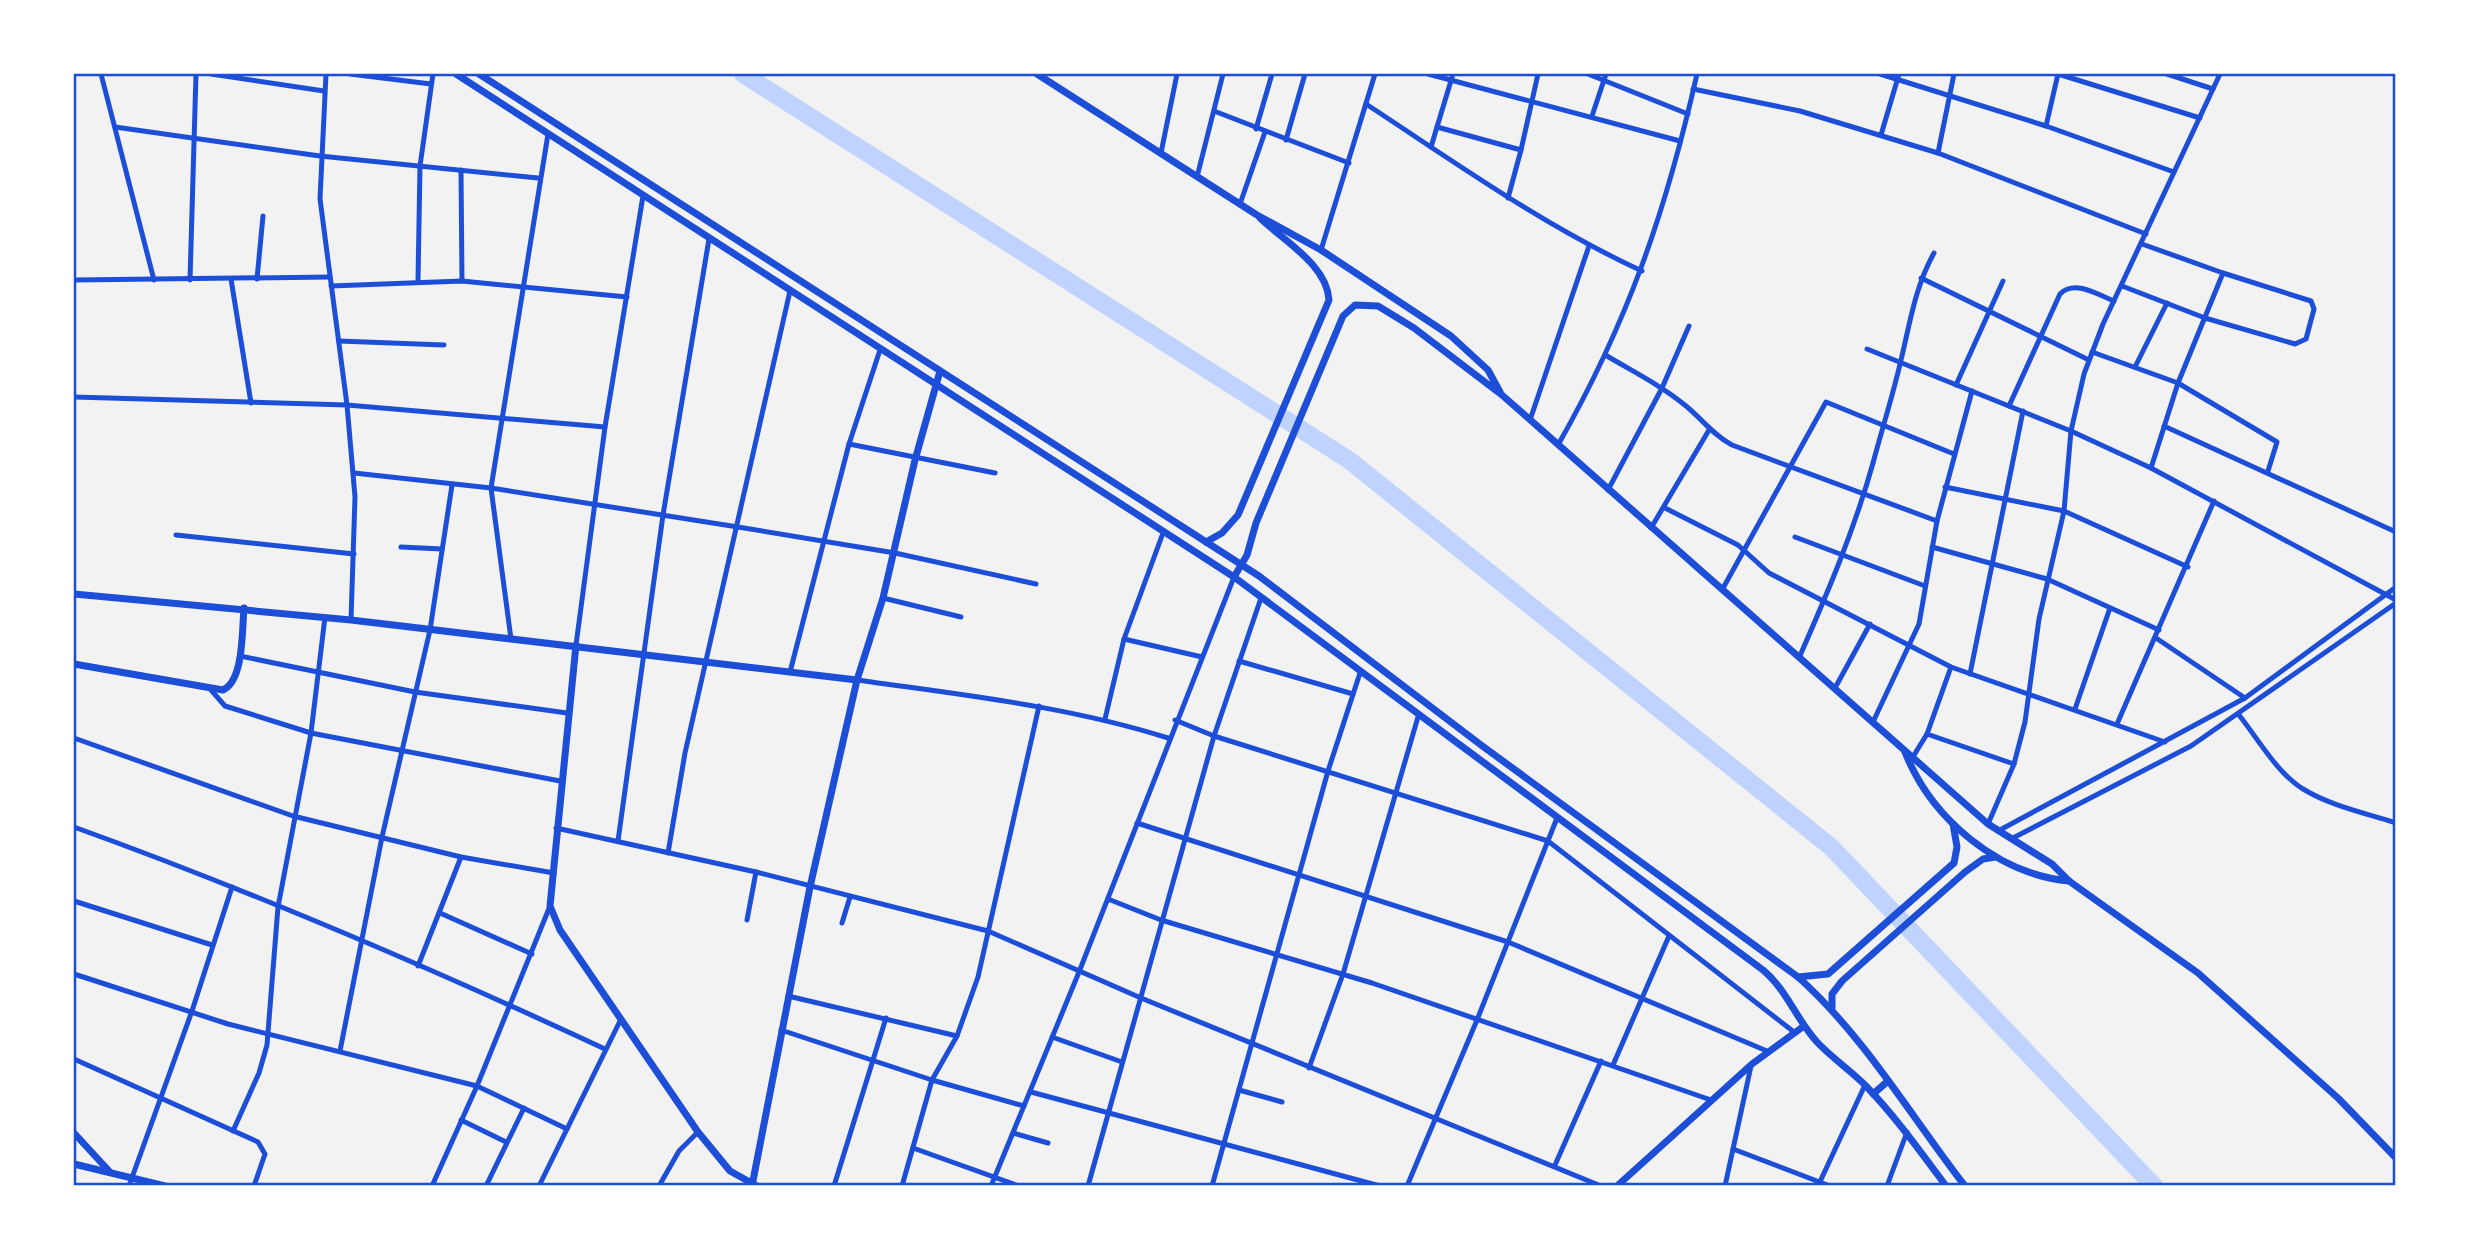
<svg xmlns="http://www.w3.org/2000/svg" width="2469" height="1259" font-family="Helvetica,sans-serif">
	<rect width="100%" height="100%" fill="#f2f2f2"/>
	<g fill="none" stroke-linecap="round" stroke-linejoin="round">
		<polyline stroke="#bfd3fe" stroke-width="18" points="743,74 1349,460 1831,847 2154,1186"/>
		<g stroke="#1d4ed8" stroke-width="5">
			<polyline points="101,74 154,280"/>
			<polyline points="211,74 324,91"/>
			<polyline points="326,74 320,199 347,405 605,427"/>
			<polyline points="350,74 431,84"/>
			<polyline points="1428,74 1680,141"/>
			<polyline points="1453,74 1437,127 1521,150 1538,74"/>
			<polyline points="1588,74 1688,114"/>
			<polyline points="1880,74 2046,126 2174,172"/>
			<polyline points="2058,74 2200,118"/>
			<polyline points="2167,74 2213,89"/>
			<polyline points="1693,89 1800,111 1938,153 2146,234"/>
			<path d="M1366,104C1456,163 1544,226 1642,271"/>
			<polyline points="1214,111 1349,163"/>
			<polyline points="1592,116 1606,74"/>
			<polyline points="2046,126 2058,74"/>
			<polyline points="115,127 320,156 538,178"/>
			<polyline points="1256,129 1272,74"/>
			<polyline points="1881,135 1899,74"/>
			<polyline points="1286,140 1305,74"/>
			<polyline points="1431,147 1437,127"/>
			<polyline points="1161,153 1177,74"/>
			<polyline points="1938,153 1954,74"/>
			<polyline points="461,170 462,281"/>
			<polyline points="1197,177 1223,74"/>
			<polyline points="1508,198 1521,150"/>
			<polyline points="1240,204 1265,132"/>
			<polyline points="2142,244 2223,273 2178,383 2151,468"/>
			<polyline points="1321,250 1375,74"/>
			<polyline points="1921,278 2089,360"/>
			<polyline points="231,279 251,403"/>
			<polyline points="257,279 263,216"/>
			<polyline points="74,280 330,277"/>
			<polyline points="190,280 196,74"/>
			<polyline points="418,281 420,166 433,74"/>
			<polyline points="331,286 462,281 627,297"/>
			<polyline points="2122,286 2205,318 2295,344 2306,339 2314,309 2311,301 2223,273"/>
			<polyline points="339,341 444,345"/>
			<polyline points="1867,349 2071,431 2151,468 2396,600"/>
			<polyline points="2092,352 2178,383 2277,442 2268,471"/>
			<path d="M1607,356C1634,372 1662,386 1686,406C1703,420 1713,435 1732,445L1937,521"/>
			<polyline points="2135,367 2167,303"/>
			<polyline points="1956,385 2003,281"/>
			<polyline points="74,397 347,405 355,497 351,620"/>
			<path d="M2009,406L2060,294C2075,279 2098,295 2114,301"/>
			<polyline points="1530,420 1589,246"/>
			<polyline points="2164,426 2396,532"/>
			<polyline points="849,444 995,473"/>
			<path d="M1558,445C1628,322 1666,211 1697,74"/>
			<polyline points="354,473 491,488 738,527 895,553 1036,584"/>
			<polyline points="1945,487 2064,511 2188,567"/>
			<polyline points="1608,490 1662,388 1689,326"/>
			<polyline points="1665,508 1738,545 1769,573 1951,667 2165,742"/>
			<polyline points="1651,528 1709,430"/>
			<polyline points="176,535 354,554"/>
			<polyline points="1795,537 1925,586"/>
			<polyline points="401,547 442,549"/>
			<polyline points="1932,547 2047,579 2159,630"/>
			<polyline points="1722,590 1826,402 1954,454"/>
			<polyline points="883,598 961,617"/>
			<polyline points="2156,638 2245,698"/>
			<polyline points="511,639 491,488 548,134"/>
			<polyline points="1124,639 1202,657"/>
			<polyline points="576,645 605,427 643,196"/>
			<polyline points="240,656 415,692 567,713"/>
			<path d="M1799,658C1827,594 1854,531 1873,463C1882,429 1893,395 1901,360C1910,323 1915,287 1934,253"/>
			<polyline points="1239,661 1353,694"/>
			<polyline points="790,672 849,444 880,350"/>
			<polyline points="1970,674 2023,411"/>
			<path d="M857,680C962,695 1067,706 1168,738"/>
			<polyline points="1835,688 1870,624"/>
			<polyline points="211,690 225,706 311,733 560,781"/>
			<polyline points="2075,709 2110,608"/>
			<path d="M2239,715C2258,739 2278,774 2303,789C2331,806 2365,813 2396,823"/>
			<polyline points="1105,719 1124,639 1163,533"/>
			<polyline points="1175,720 1214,736 1548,841 1794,1032"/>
			<polyline points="1873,722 1919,624 1937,521 1972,391"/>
			<polyline points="2117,724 2214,501"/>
			<polyline points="1927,734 2014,764"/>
			<polyline points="74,738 293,816 461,857 554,873"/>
			<polyline points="1911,760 1927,734 1951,667"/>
			<polyline points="1137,823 1508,942 1767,1051"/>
			<polyline points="1988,824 2014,764 2025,722 2039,619 2064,511 2071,431 2084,374 2103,324 2220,74"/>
			<path d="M74,827C254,892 431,968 605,1049"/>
			<polyline points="556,828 756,872 988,931 1141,998 1601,1186"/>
			<polyline points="1998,831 2245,698 2396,587"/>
			<polyline points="2011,839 2191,746 2396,603"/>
			<polyline points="618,841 663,515 709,239"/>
			<polyline points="668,853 685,753 790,291"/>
			<polyline points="1108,899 1161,920 1372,983 1711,1100"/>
			<polyline points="74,901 212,945"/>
			<polyline points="440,913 532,954"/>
			<polyline points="747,920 756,872"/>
			<polyline points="842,923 850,897"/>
			<polyline points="418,966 461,857"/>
			<polyline points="74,974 228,1024 477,1086 567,1129"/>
			<polyline points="788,996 957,1036"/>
			<polyline points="781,1030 932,1080 1024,1106"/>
			<polyline points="1052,1037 1122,1062"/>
			<polyline points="340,1051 382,837 430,630 452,485"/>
			<polyline points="74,1059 258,1142 265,1154 254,1186"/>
			<polyline points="1613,1065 1669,936"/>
			<polyline points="1309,1068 1343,974 1418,717"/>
			<polyline points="1239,1090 1282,1102"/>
			<polyline points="1031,1092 1380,1186"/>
			<polyline points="461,1120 506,1142"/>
			<polyline points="233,1131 259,1073 267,1045 278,907 311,733 325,617"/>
			<polyline points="1013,1133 1048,1143"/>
			<polyline points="913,1148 1019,1186"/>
			<polyline points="1733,1149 1830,1186"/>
			<polyline points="1555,1165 1601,1061"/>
			<polyline points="129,1186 192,1011 232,887"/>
			<polyline points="432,1186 477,1086 550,906"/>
			<polyline points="486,1186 524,1108"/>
			<polyline points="539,1186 621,1019"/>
			<polyline points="659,1186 679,1151 698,1132"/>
			<polyline points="834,1186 886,1018"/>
			<polyline points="902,1186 932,1080 957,1036 978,977 1039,706"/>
			<polyline points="991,1186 1079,972 1234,577"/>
			<polyline points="1088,1186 1214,736 1261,598"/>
			<polyline points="1212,1186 1328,771 1360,673"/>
			<polyline points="1407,1186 1477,1020 1557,818"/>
			<polyline points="1725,1186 1751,1066"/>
			<polyline points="1818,1186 1865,1085"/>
			<polyline points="1887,1186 1907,1132"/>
		</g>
		<g stroke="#1d4ed8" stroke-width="7">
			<path d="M456,74L1234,577L1763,970C1787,990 1796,1019 1817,1042C1832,1058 1850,1070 1865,1085C1895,1116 1920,1151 1946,1186"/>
			<path d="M479,74L1259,576L1481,745L1798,977C1865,1037 1910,1115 1965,1186"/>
			<polyline points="1037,74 1257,215 1321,250 1451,336 1488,370 1500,392"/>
			<path d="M1206,542L1222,533L1238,515L1329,300C1327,265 1284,241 1260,218"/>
			<polyline points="1234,577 1247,555 1256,523 1343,316 1355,305 1378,306 1414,328 1502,395 1988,824 2052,864 2069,881 2198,973 2338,1098 2396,1158"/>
			<polyline points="74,594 351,620 857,680"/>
			<polyline points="576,645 550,906 560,930 698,1132 730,1171 757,1186"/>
			<path d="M74,664L223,690C244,681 242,629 244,608"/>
			<path d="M1905,752C1931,818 1997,874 2069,881"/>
			<polyline points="1798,977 1828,974 1954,863 1957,847 1953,824"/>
			<polyline points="1832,1008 1832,994 1842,981 1965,872 1983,859 1995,857"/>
			<polyline points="1873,1094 1888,1081"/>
			<polyline points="74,1133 109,1171"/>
			<polyline points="74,1164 165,1186"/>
			<polyline points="752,1186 810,887 857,680 883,598 915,460 940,371"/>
			<polyline points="1617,1186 1752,1064 1804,1026"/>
		</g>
	</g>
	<rect width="2469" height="1259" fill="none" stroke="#ffffff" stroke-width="150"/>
	<rect x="75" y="75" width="2319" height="1109" fill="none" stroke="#1d4ed8" stroke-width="2.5"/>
</svg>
